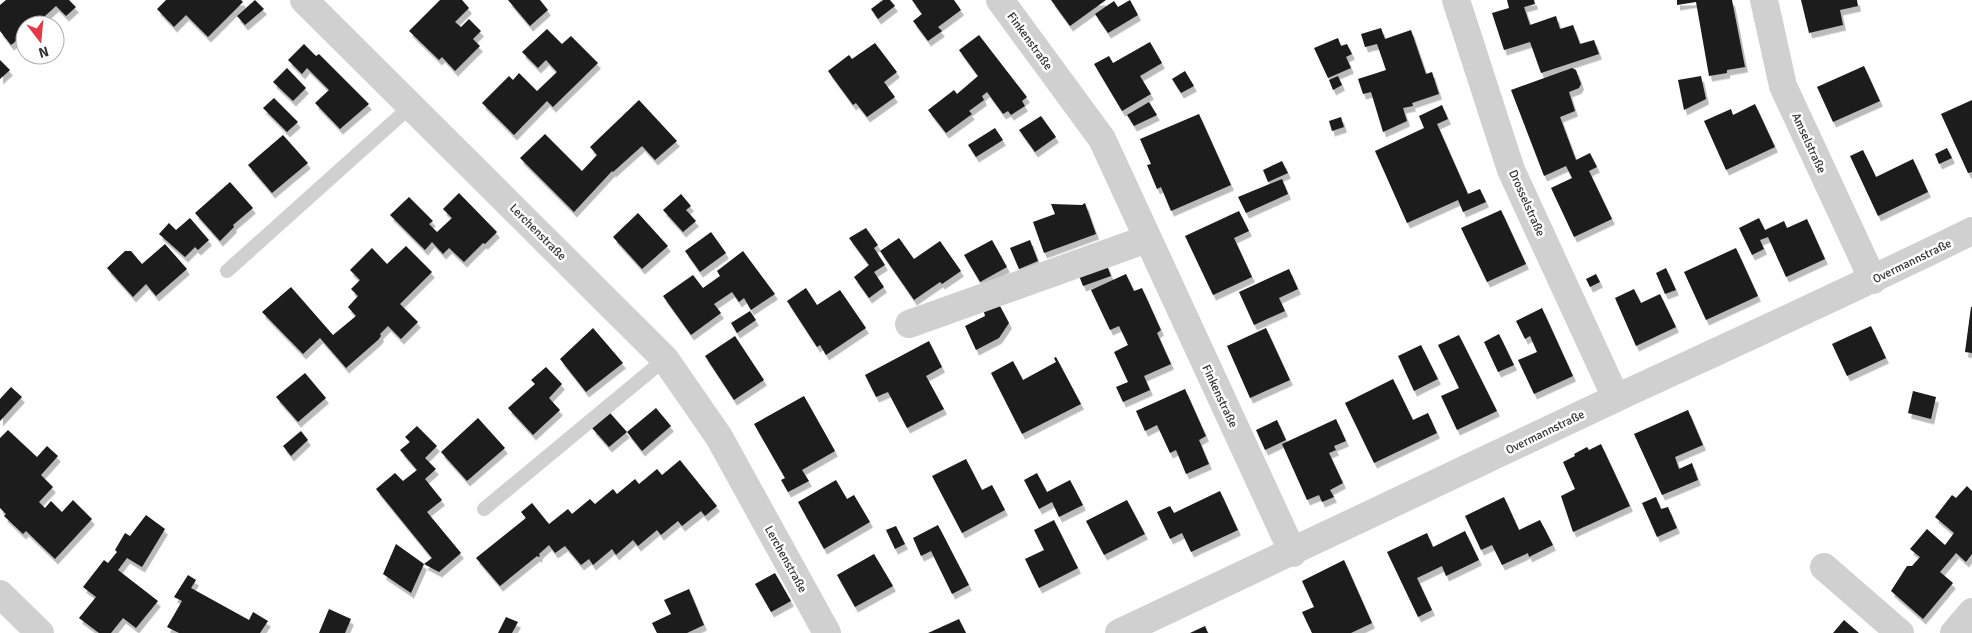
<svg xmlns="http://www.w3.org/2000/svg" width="1972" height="633" font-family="Signika,sans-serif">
	<defs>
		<filter id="shadow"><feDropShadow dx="3" dy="5.5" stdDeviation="0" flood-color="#0004"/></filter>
	</defs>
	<rect width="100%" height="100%" fill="#fff"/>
	<g fill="#1a1a1a" filter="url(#shadow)">
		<polygon points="6,0 69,0 76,7 66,16 56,6 35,25 25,25 25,41 21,37 11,45 0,31 0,5"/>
		<polygon points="166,0 241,0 243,2 208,37 186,15 174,27 157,9"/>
		<polygon points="255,0 264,9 245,25 237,16"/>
		<polygon points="440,0 462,0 469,8 455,22 461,27 469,19 481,31 473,39 480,46 455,71 442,57 439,60 409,31"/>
		<polygon points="508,0 540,0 548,10 530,26"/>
		<polygon points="883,0 890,0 895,6 878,19 871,9"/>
		<polygon points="912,0 954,0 961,10 938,27 942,31 928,41 913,21 922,14"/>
		<polygon points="1051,0 1106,0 1070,26"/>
		<polygon points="1130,0 1138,15 1108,33 1095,14 1114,1 1118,7"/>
		<polygon points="1507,0 1534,0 1535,4 1524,7 1530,25 1556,16 1560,29 1573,25 1580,44 1594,40 1599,54 1541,73 1530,42 1504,50 1492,13 1509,8"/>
		<polygon points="1677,0 1732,0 1745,67 1727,70 1727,73 1709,76 1696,2 1677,5"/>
		<polygon points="1801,0 1857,0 1858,6 1840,10 1843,25 1809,33"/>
		<polygon points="1381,28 1385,39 1411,30 1426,74 1432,72 1439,94 1412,103 1413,106 1403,108 1407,121 1383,132 1371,92 1363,94 1358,79 1386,70 1377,44 1365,47 1361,34"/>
		<polygon points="547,29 562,44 571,36 598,63 553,107 547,101 514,135 482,103 509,76 513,80 519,73 537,91 557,72 546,60 538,68 522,52"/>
		<polygon points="979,35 1027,97 1022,101 1025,106 1011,115 1008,111 1003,114 987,92 982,96 984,100 969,111 972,114 946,133 928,110 954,90 957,94 978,76 959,50"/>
		<polygon points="1338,38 1341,46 1347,44 1352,54 1346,57 1351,68 1328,78 1314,48"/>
		<polygon points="1150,42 1162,63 1140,76 1151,94 1122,111 1094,64 1109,56 1113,63"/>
		<polygon points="875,43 897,72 884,82 895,97 867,117 856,103 853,105 828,71 849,55 852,59"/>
		<polygon points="304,44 316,56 319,54 369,104 340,129 315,103 329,90 307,68 302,74 288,60"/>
		<polygon points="0,60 10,70 0,79"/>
		<polygon points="1864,66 1880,101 1833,122 1817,87"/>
		<polygon points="287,68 306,88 293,101 273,82"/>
		<polygon points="1572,68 1576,70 1581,84 1579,88 1569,92 1575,111 1560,117 1576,160 1590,153 1597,167 1589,171 1612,219 1574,237 1551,188 1572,178 1566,166 1544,176 1511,90"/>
		<polygon points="1185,71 1194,86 1181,93 1172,79"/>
		<polygon points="1338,76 1342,85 1333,90 1329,80"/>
		<polygon points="1701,76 1706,99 1684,110 1678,80"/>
		<polygon points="274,98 298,122 287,132 263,108"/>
		<polygon points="639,100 677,141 655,160 642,146 613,172 612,171 574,212 520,158 545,134 582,171 597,155 590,147"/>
		<polygon points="1972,100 1972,172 1968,173 1941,114"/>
		<polygon points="1149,102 1157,115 1134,126 1127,115"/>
		<polygon points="1755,104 1775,147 1726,170 1704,121 1731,109 1733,115"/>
		<polygon points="1442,105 1448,119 1437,124 1468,194 1480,189 1486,202 1463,212 1458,200 1407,223 1375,151 1424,128 1419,116"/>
		<polygon points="1199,114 1231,185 1171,211 1161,187 1157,189 1147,165 1151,164 1140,139"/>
		<polygon points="1041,116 1056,137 1035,152 1019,130"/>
		<polygon points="1341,117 1344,127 1332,131 1329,121"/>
		<polygon points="995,128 1003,140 976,157 968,145"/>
		<polygon points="283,135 308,163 272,193 248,165"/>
		<polygon points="1947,148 1952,158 1939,164 1935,154"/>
		<polygon points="1863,150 1876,177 1913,159 1928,192 1878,216 1850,156"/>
		<polygon points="1282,161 1288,173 1268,182 1263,170"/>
		<polygon points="1282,179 1288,194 1246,213 1238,197"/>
		<polygon points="230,182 253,208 233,225 234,227 220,241 195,213"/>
		<polygon points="459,193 497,232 485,244 483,243 464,262 449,248 443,254 432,242 425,250 390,215 409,197 433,221 429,224 437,232 452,218 443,209"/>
		<polygon points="681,194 691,206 686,210 696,221 683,232 663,210"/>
		<polygon points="1085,203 1096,234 1044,253 1033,222 1055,214 1051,204 1082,205"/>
		<polygon points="1501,210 1526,264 1487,282 1461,228"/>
		<polygon points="1239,211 1249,231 1234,238 1252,277 1213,295 1185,236"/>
		<polygon points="638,213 668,246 642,269 613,237"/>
		<polygon points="190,218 209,240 198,250 195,247 185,257 159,234 169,223 176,230"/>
		<polygon points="1759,218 1765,230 1784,221 1787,228 1807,219 1825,259 1786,277 1768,237 1760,240 1764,249 1752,255 1739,228"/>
		<polygon points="866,228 878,245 874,248 885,265 874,272 884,287 869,298 854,277 869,265 849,238"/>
		<polygon points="711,232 726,253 700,272 685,251"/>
		<polygon points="899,238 914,259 940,241 961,271 942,284 940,282 914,300 880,251"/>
		<polygon points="992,240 1007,267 980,282 964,255"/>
		<polygon points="1030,240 1038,261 1019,269 1010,248"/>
		<polygon points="165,244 187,269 156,296 146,284 133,297 107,268 125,251 131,251 142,264"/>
		<polygon points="406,246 432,272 400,304 418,322 401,339 388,326 380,334 381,336 378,340 346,368 320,338 303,354 262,312 291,287 333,335 356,316 348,307 358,296 351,289 360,280 350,270 372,248 387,264"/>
		<polygon points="1736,248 1758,296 1706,320 1684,272"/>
		<polygon points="743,251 775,294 751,310 744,298 739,302 732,292 714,304 721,313 691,335 663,296 693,275 703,288 720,276 717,271"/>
		<polygon points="1106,263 1111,276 1083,286 1078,273"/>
		<polygon points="1666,268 1676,290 1665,294 1656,273"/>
		<polygon points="1289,269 1298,289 1279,298 1285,311 1254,325 1239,292"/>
		<polygon points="1126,274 1134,291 1142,288 1161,330 1157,333 1171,364 1144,376 1150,390 1123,402 1116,387 1128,382 1114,352 1128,345 1119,326 1110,330 1091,290"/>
		<polygon points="1596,274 1600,282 1590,287 1586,279"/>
		<polygon points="806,288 817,305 840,290 866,328 826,355 820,345 817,347 787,301"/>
		<polygon points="1634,289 1641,303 1660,294 1676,327 1636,346 1615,298"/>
		<polygon points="1000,306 1009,323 999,338 976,350 965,326 985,316 984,312"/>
		<polygon points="1971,307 1972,307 1972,353 1965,352"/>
		<polygon points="1542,308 1573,376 1534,394 1518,360 1537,352 1530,336 1525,339 1516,321"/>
		<polygon points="750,311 756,320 737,333 731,323"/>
		<polygon points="1871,326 1886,358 1847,376 1832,344"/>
		<polygon points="593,328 623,363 586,392 560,359"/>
		<polygon points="1266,328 1290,380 1250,398 1227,346"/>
		<polygon points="1499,334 1514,365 1498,372 1484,342"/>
		<polygon points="1459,335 1497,411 1457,430 1441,396 1459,388 1438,345"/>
		<polygon points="735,336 764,380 734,400 705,356"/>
		<polygon points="929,341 942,367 926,376 944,409 907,428 888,392 876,397 865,375"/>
		<polygon points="1421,345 1438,379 1414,391 1398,356"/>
		<polygon points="1056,357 1081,404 1022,434 991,373 1013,361 1023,380 1056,362 1054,358"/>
		<polygon points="546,367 562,384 549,398 560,410 533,435 508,408 535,384 531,380"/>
		<polygon points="305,373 326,398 298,422 276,397"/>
		<polygon points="1393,379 1413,420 1428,413 1437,433 1374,463 1345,403"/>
		<polygon points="11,387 22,397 0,421 0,399"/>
		<polygon points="1185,389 1206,436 1199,440 1209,464 1186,474 1176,450 1170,453 1157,425 1145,431 1136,411"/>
		<polygon points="1913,391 1936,397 1931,419 1908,413"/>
		<polygon points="804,396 835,451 802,470 809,481 788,492 781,480 785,478 754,424"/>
		<polygon points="656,408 671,426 642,451 627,432"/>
		<polygon points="1688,410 1703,445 1675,457 1679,469 1692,463 1698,480 1662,495 1634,434"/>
		<polygon points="610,413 627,432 609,447 592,428"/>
		<polygon points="478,418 505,448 467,481 441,452"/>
		<polygon points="1336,419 1346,441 1334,446 1336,450 1329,453 1343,483 1330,490 1334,497 1322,502 1319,495 1307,500 1282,444"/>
		<polygon points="1277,420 1286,440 1265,450 1256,430"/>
		<polygon points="417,426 437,446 425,458 436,469 425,479 442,500 427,512 461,553 439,572 424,564 432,558 376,489 395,473 403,481 417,470 400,450 410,442 405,437"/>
		<polygon points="8,430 37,457 47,446 58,456 41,475 53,487 39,502 45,508 51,501 62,512 73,500 92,519 55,559 26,531 23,534 4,516 6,514 0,508 0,438"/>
		<polygon points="301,431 308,440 291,456 283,446"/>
		<polygon points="1601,444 1630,506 1573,532 1561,496 1575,489 1563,462 1575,456 1574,454 1587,447 1589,450"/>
		<polygon points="966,459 982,490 992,485 1005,510 962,533 932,476"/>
		<polygon points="680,460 717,506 705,516 701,511 682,526 678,521 661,535 657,530 638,546 633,540 616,555 612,549 593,565 589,559 581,565 565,546 555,553 549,545 539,554 540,556 538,557 537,556 500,586 476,558 526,518 521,512 532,503 549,524 568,509 572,514 590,499 595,504 613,489 617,494 635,479 639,484 657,469 662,475"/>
		<polygon points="1037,473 1047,492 1070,480 1083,505 1059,517 1052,502 1039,509 1024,480"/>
		<polygon points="836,480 847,499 854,495 870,522 824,549 798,502"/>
		<polygon points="1967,486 1972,491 1972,554 1966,562 1956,553 1940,572 1953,583 1923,619 1891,591 1907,566 1912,566 1920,557 1910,549 1927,529 1945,545 1954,533 1935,517 1952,495 1956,498"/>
		<polygon points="1220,491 1238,530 1191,552 1182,533 1170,539 1157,512 1170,506 1174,513"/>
		<polygon points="1504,497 1519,530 1540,520 1553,545 1529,557 1528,553 1502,565 1492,545 1481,550 1465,516"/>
		<polygon points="1656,497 1661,509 1668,507 1677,528 1657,537 1642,503"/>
		<polygon points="1127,500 1145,534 1104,555 1086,521"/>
		<polygon points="146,515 165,529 142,567 127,558 118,570 158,601 136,628 123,618 111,633 99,633 79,618 96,597 83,587 104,560 108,563 117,552 115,550 125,533 130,536"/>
		<polygon points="1054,520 1078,568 1039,588 1025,559 1044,550 1034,530"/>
		<polygon points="938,525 969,585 952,594 931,551 921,556 913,538"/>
		<polygon points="896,526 905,544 895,549 886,530"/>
		<polygon points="1465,531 1479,560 1446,576 1442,566 1417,578 1432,610 1418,617 1387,552 1427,533 1433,547"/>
		<polygon points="396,544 424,564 411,593 383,574"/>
		<polygon points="874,554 893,586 855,607 837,575"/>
		<polygon points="1344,560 1372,623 1351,633 1312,633 1302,612 1314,607 1302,581"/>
		<polygon points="775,573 791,601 771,612 755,584"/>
		<polygon points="188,575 196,580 191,588 249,620 253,612 268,621 260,633 179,633 167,627 182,601 174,597"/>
		<polygon points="689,589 704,625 687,633 657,633 652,623 671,614 664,600"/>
		<polygon points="329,609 351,619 345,633 319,633"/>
		<polygon points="506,617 518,622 512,633 498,633"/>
		<polygon points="959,619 966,633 928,633"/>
		<polygon points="1844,620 1859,633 1833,633"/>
		<polygon points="1205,626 1208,633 1190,633"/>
	</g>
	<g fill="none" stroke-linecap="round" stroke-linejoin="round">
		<g stroke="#d0d0d0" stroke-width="14">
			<polyline points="227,271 411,106"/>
			<polyline points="484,509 665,359"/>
		</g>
		<g stroke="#d0d0d0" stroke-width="28">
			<polyline points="304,0 665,359 719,437 827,633"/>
			<polyline points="1000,0 1102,139 1293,553"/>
			<polyline points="1456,0 1511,170 1616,398"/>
			<polyline points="1764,0 1783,86 1873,280"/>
			<polyline points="909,324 1147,239"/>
			<polyline points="1824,567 1900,633"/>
			<polyline points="0,594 40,633"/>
			<path d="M1119,633C1285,556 1450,476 1616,398C1735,343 1854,289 1972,231"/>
			<polyline points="1954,633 1972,612"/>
		</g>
	</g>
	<g text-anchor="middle" stroke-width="5" stroke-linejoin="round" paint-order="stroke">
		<g font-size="12" fill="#333" stroke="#fff">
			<text transform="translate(1030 41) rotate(54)" y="4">Finkenstraße</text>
			<text transform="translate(1809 143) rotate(65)" y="4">Amselstraße</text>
			<text transform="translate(1527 203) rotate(66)" y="4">Drosselstraße</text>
			<text transform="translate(538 232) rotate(45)" y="4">Lerchenstraße</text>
			<text transform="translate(1912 261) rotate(-26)" y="4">Overmannstraße</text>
			<text transform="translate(1220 396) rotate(65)" y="4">Finkenstraße</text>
			<text transform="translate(1545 432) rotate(-26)" y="4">Overmannstraße</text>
			<text transform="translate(786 559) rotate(61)" y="4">Lerchenstraße</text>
		</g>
	</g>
	<g transform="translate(40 40) rotate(164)"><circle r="24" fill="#ffffff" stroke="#adadad"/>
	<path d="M0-4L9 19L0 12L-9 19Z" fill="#e63946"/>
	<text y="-8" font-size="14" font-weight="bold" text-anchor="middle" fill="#333333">N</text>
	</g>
</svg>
